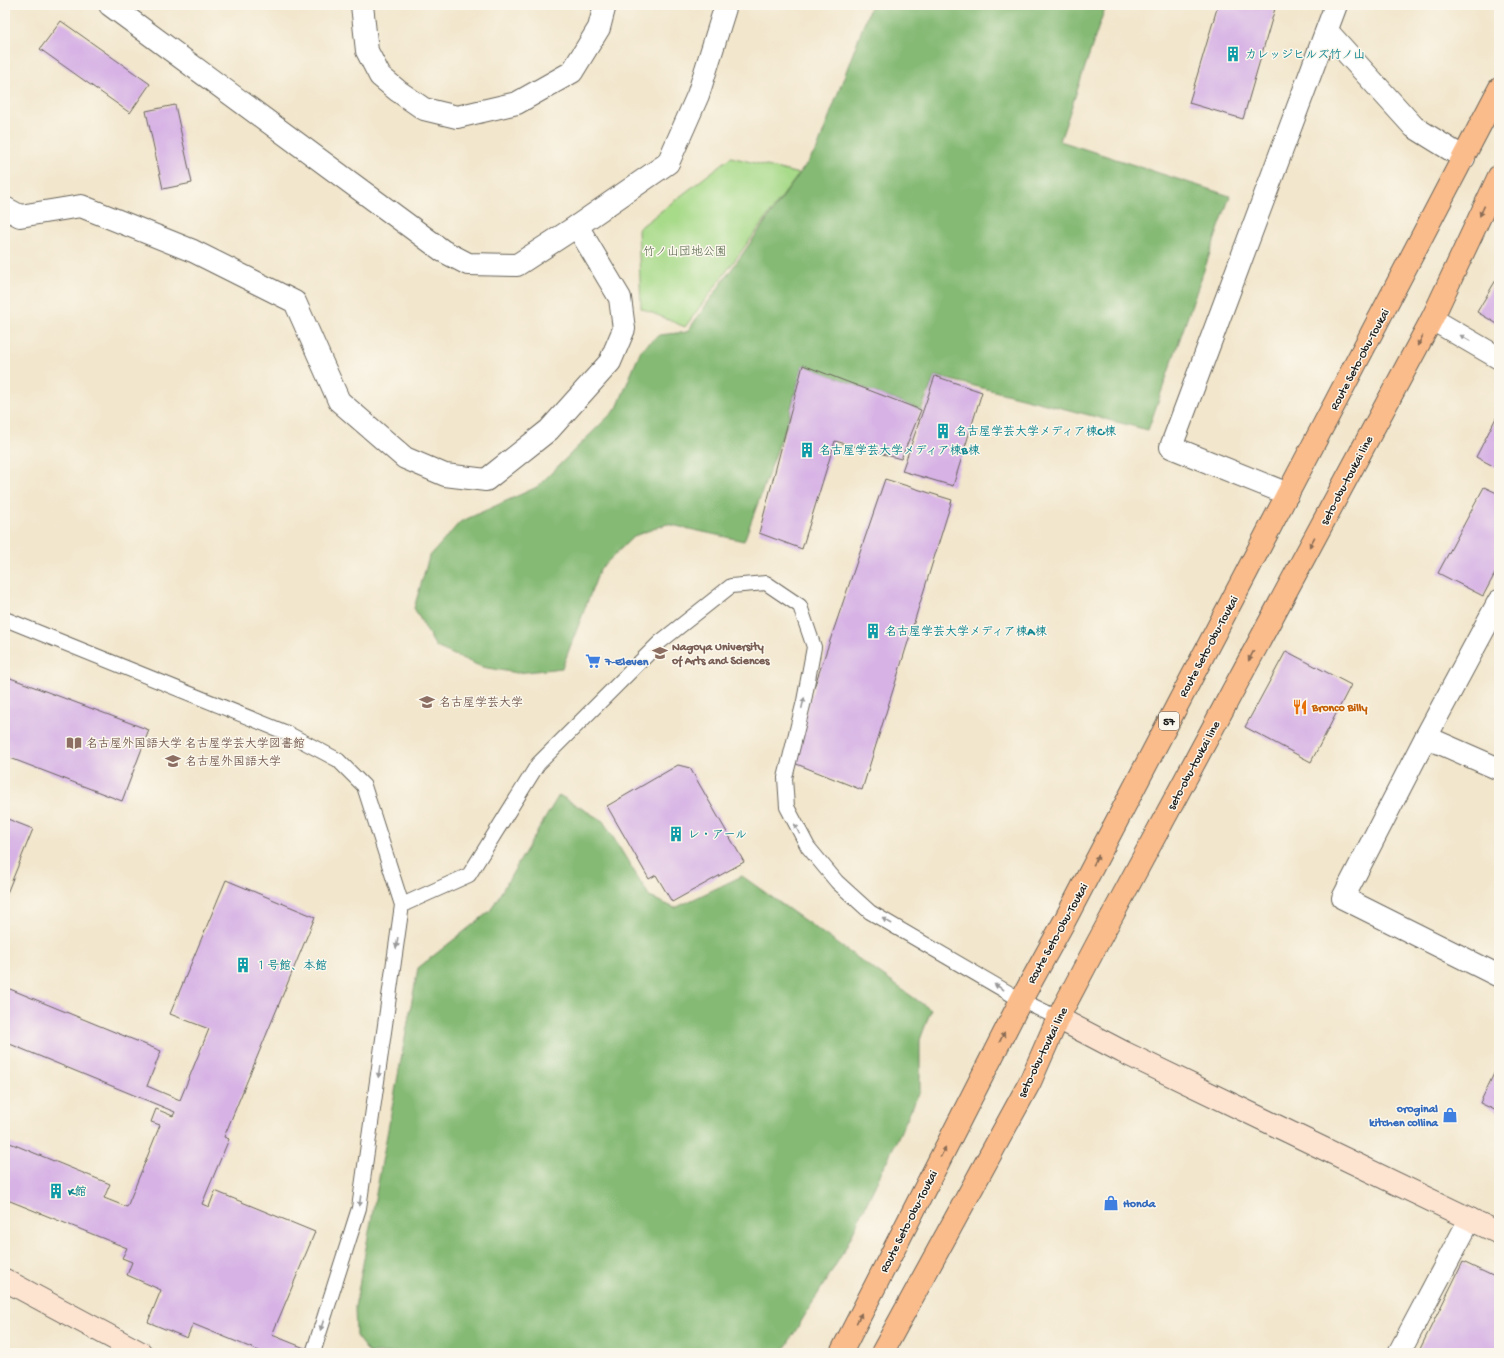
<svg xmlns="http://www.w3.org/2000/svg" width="1504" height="1358" font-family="'Gochi Hand','Klee One',sans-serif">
	<rect width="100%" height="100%" fill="#fbf7ec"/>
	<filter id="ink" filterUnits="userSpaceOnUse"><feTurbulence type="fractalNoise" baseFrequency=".025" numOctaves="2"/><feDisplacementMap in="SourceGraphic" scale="8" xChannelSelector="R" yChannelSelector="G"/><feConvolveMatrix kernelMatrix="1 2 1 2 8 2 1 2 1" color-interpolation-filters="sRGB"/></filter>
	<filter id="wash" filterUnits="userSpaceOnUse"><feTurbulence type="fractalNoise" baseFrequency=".012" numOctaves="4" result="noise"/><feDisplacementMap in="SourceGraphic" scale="16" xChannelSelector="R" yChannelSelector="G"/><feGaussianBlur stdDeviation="0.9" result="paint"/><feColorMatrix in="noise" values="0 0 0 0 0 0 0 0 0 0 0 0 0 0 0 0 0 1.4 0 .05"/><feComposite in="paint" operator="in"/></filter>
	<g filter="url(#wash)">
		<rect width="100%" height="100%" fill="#f2e6cc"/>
		<polygon fill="#a7da89" stroke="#627b52" points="731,157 799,174 685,327 641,308 638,229"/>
		<g fill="#85ba75" stroke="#506b48">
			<polygon points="871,5 1106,5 1060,141 1230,196 1148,430 935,376 921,410 803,365 786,426 744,541 667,524 634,536 600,569 562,668 517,673 482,667 436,647 414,608 429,557 460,522 537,487 617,408 641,350 659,335 687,332 817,149"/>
			<polygon points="559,795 603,821 650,897 675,908 742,876 931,1010 920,1040 920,1091 844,1251 782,1353 369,1353 356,1336 355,1307 418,968 490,911"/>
		</g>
		<g id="blocks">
			<g fill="#d7b3e5">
				<polygon points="1218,5 1276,5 1243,119 1189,103"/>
				<polygon points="61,21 150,84 130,113 40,49"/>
				<polygon points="175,105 192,183 163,189 146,111"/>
				<polygon points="1499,275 1499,325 1477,312"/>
				<polygon points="803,365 921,410 901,459 835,441 802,549 759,533"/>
				<polygon points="935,376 982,392 953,486 902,471"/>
				<polygon points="1499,412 1499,469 1476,457"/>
				<polygon points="885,479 952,500 862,790 789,761"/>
				<polygon points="1484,487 1499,494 1499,566 1483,596 1438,573"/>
				<polygon points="1286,651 1351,685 1311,762 1245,727"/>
				<polygon points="5,676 149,730 122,801 5,756"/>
				<polygon points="678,765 690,768 744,862 672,902 656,875 649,879 607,806"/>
				<polygon points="5,818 33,829 5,898"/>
				<polygon points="226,880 315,917 224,1137 229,1139 202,1204 209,1207 215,1191 315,1232 272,1335 317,1353 264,1353 193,1324 187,1338 148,1322 161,1290 127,1275 132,1262 122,1258 127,1248 5,1199 5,1141 110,1184 104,1198 127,1207 160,1125 151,1122 156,1109 173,1116 175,1112 5,1042 5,987 161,1051 147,1086 180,1100 209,1029 170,1014"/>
				<polygon points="1499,1063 1499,1112 1480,1103"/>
				<polygon points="1463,1262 1499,1279 1499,1353 1418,1353"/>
			</g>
		</g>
	</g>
	<g filter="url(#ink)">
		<use href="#blocks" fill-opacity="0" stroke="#67635a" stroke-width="1"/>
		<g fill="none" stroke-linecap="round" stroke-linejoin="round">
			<g stroke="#67635a" stroke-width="16">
				<g id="lane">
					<polyline points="5,619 287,733 338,760 364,786 402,905 359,1208 313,1353"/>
					<polyline points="402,905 469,875 538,764 660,642 731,586 766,583 800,606 814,647 804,701 785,778 787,807 808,847 837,882 870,912 1021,1000 1058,1018"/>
				</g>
			</g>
			<g stroke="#67635a" stroke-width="24">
				<g id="street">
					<polyline points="110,5 443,251 468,264 517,265 577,226 668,163 698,95 726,5"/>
					<polyline points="362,5 367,51 380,76 398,91 424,109 457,117 517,103 572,72 599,28 605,5"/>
					<polyline points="1327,31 1414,127 1464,158"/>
					<polyline points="5,208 20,216 81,206 193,251 295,302 339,401 405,458 445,475 486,480 549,430 610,362 624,329 620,298 577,226"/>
					<polyline points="1432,319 1499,358"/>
					<polyline points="1288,494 1171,447 1336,5"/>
					<polyline points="1499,601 1426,737 1343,898 1499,976"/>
					<polyline points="1426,737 1499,769"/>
					<polyline points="1399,1353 1470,1219"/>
				</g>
			</g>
			<g stroke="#67635a" stroke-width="24">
				<g id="secondary">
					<polyline points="1058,1018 1123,1052 1499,1233"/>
					<polyline points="5,1280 141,1353"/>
				</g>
			</g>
			<g stroke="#67635a" stroke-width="24">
				<g id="primary">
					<polyline points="841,1353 1021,1000 1065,920 1499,89"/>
					<polyline points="882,1353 1030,1082 1058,1018 1097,944 1432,319 1499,176"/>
				</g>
			</g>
			<use href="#lane" stroke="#fff" stroke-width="14"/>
			<use href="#street" stroke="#fff" stroke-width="22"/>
			<use href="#secondary" stroke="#fde4d1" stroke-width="22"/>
			<use href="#primary" stroke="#fabc8b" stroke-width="22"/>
		</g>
		<defs><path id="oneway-solid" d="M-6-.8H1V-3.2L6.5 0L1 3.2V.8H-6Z"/></defs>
		<g fill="#8b6c54">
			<use href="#oneway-solid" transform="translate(1482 211) rotate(115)"/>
			<use href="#oneway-solid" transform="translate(1420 341) rotate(118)"/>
			<use href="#oneway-solid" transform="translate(1312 542) rotate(118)"/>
			<use href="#oneway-solid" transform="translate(1251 656) rotate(118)"/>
			<use href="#oneway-solid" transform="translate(1096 860) rotate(-62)"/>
			<use href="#oneway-solid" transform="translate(1002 1037) rotate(-63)"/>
			<use href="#oneway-solid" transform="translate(943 1152) rotate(-63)"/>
			<use href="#oneway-solid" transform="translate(859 1318) rotate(-63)"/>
		</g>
		<g fill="#999">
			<use href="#oneway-solid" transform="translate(1465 338) rotate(-150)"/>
			<use href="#oneway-solid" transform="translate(803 703) rotate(-77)"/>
			<use href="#oneway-solid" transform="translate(797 829) rotate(-117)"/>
			<use href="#oneway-solid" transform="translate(887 921) rotate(-150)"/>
			<use href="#oneway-solid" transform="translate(397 943) rotate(98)"/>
			<use href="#oneway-solid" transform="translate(999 987) rotate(-150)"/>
			<use href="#oneway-solid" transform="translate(379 1072) rotate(98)"/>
			<use href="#oneway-solid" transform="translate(360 1201) rotate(98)"/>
			<use href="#oneway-solid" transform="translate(322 1325) rotate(108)"/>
		</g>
	</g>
	<defs>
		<g id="building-bare" transform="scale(1.2)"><path d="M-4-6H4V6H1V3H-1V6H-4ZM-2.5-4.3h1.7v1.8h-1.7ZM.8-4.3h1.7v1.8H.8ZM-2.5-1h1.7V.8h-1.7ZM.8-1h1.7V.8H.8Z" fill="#0f9aa8" stroke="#fbf7ec" stroke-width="2.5" paint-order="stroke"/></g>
		<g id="university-bare" transform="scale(1.2)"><path d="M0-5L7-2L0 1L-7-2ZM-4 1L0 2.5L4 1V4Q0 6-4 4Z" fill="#8d6e63" stroke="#fbf7ec" stroke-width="2.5" paint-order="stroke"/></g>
		<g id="supermarket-bare" transform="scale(1.2)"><path d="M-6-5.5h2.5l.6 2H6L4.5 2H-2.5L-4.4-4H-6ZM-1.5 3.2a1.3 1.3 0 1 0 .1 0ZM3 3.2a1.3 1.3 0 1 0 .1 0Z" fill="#3f7fe0" stroke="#fbf7ec" stroke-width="2.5" paint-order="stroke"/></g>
		<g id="restaurant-bare" transform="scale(1.2)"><path d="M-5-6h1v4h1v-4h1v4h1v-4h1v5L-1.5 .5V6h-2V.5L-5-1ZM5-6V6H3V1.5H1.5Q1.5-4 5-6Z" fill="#e8710a" stroke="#fbf7ec" stroke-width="2.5" paint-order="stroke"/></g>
		<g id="library-bare" transform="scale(1.2)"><path d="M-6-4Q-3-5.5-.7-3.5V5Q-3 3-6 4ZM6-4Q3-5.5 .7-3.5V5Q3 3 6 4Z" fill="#8d6e63" stroke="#fbf7ec" stroke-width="2.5" paint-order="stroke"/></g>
		<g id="shop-bare" transform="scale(1.2)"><path d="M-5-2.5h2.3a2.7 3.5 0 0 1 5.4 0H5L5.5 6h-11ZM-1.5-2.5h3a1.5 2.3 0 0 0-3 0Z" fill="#3f7fe0" stroke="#fbf7ec" stroke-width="2.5" paint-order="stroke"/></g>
	</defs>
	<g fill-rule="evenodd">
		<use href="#building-bare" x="1233" y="54"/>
		<use href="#building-bare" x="943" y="431"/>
		<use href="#building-bare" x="807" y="450"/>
		<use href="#building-bare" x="873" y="631"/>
		<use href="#university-bare" x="660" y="653"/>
		<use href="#supermarket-bare" x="593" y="661"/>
		<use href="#university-bare" x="427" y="702"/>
		<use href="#restaurant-bare" x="1300" y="707"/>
		<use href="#library-bare" x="74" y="743"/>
		<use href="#university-bare" x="173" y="761"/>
		<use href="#building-bare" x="676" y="834"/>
		<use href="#building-bare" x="243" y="965"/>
		<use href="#shop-bare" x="1450" y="1115"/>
		<use href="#building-bare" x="56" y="1191"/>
		<use href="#shop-bare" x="1111" y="1203"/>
	</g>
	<g text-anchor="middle" stroke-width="3" stroke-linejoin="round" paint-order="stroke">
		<rect fill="#fbf7ec" stroke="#5f5e5a" stroke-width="1" x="1159" y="712" width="20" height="18" rx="3"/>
		<g font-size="11" font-weight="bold" fill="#1c1c1c">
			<text x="1169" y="725">57</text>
		</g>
		<g font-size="12" font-weight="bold" fill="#0d838f" stroke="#fbf7ec" text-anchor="start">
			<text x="1245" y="58">カレッジヒルズ竹ノ山</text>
			<text x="955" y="435">名古屋学芸大学メディア棟C棟</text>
			<text x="819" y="454">名古屋学芸大学メディア棟B棟</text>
			<text x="885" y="635">名古屋学芸大学メディア棟A棟</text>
			<text x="688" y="838">レ・アール</text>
			<text x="255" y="969">１号館、本館</text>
			<text x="68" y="1195">K館</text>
		</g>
		<g font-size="12" fill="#4d5e42" stroke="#fbf7ec">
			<text x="685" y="255">竹ノ山団地公園</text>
		</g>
		<g font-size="12" fill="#1c1c1c" stroke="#fbf7ec">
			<text transform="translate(1359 359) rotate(-62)" y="4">Route Seto-Obu-Toukai</text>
			<text transform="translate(1346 480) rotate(-62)" y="4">seto-obu-toukai line</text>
			<text transform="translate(1208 646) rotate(-62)" y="4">Route Seto-Obu-Toukai</text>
			<text transform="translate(1193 765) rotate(-62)" y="4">seto-obu-toukai line</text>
			<text transform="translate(1057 933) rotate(-61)" y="4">Route Seto-Obu-Toukai</text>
			<text transform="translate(1042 1052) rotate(-64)" y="4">seto-obu-toukai line</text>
			<text transform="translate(908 1221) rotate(-63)" y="4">Route Seto-Obu-Toukai</text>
		</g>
		<g font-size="12" font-weight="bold" fill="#785e54" stroke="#fbf7ec" text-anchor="start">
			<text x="672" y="650">Nagoya University<tspan x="672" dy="14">of Arts and Sciences</tspan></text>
			<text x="439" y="706">名古屋学芸大学</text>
			<text x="86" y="747">名古屋外国語大学 名古屋学芸大学図書館</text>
			<text x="185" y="765">名古屋外国語大学</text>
		</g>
		<g font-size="12" font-weight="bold" fill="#366cbe" stroke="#fbf7ec" text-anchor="start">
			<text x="605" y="665">7-Eleven</text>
			<text x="1438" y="1112" text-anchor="end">oroginal<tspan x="1438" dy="14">kitchen collina</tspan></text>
			<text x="1123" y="1207">Honda</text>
		</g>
		<g font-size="12" font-weight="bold" fill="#c56008" stroke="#fbf7ec" text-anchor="start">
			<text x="1312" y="711">Bronco Billy</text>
		</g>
	</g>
	<rect width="1504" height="1358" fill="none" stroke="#fbf7ec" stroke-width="20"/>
</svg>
